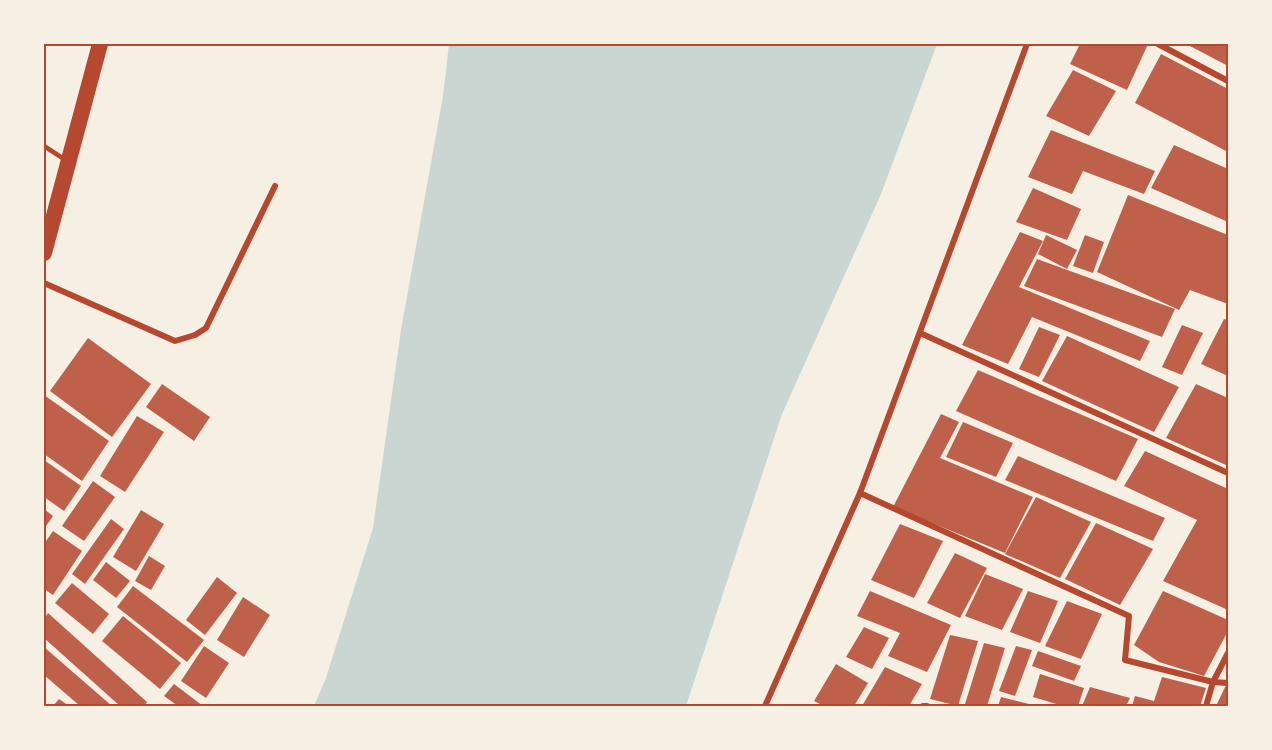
<svg xmlns="http://www.w3.org/2000/svg" width="1272" height="750" font-family="'Fira Sans Condensed',sans-serif">
	<rect width="100%" height="100%" fill="#f6efe4"/>
	<polygon fill="#c9d6d2" points="449,44 937,44 881,194 782,414 686,706 314,706 326,678 373,528 401,330 443,96"/>
	<g fill="#bf614a">
		<polygon points="1080,44 1148,44 1127,90 1070,64"/>
		<polygon points="1192,44 1228,44 1228,66 1190,46"/>
		<polygon points="1161,54 1228,89 1228,152 1135,103"/>
		<polygon points="1073,70 1116,91 1089,136 1046,116"/>
		<polygon points="1051,130 1155,171 1144,194 1083,171 1072,194 1028,177"/>
		<polygon points="1174,145 1228,169 1228,222 1151,188"/>
		<polygon points="1033,188 1081,209 1067,240 1016,222"/>
		<polygon points="1128,195 1228,235 1228,304 1190,290 1179,310 1097,272"/>
		<polygon points="1020,232 1043,241 1019,287 1150,341 1140,361 1032,317 1008,364 962,345"/>
		<polygon points="1046,235 1077,250 1067,269 1038,254"/>
		<polygon points="1085,235 1104,242 1093,273 1073,266"/>
		<polygon points="1037,259 1175,309 1162,337 1024,286"/>
		<polygon points="1224,319 1228,320 1228,376 1201,364"/>
		<polygon points="1182,325 1203,333 1182,375 1162,367"/>
		<polygon points="1039,327 1060,335 1039,377 1019,369"/>
		<polygon points="1067,336 1179,387 1154,432 1042,381"/>
		<polygon points="88,338 151,384 112,437 50,391"/>
		<polygon points="978,370 1138,439 1116,481 956,411"/>
		<polygon points="162,384 210,417 194,441 146,407"/>
		<polygon points="1196,384 1228,398 1228,466 1166,438"/>
		<polygon points="44,395 109,441 82,481 44,454"/>
		<polygon points="941,414 959,422 940,458 1033,497 1005,553 893,507"/>
		<polygon points="137,416 164,432 125,492 100,476"/>
		<polygon points="963,422 1013,443 996,477 946,457"/>
		<polygon points="1145,451 1228,489 1228,610 1163,581 1197,520 1124,486"/>
		<polygon points="1018,456 1165,518 1153,541 1005,480"/>
		<polygon points="44,460 81,486 64,511 44,497"/>
		<polygon points="93,481 115,497 84,541 62,526"/>
		<polygon points="1036,497 1091,522 1060,578 1005,554"/>
		<polygon points="44,509 53,516 44,529"/>
		<polygon points="141,510 164,524 136,571 113,557"/>
		<polygon points="111,519 124,529 85,584 72,574"/>
		<polygon points="1096,523 1153,549 1120,605 1065,579"/>
		<polygon points="900,524 943,541 914,598 871,580"/>
		<polygon points="53,531 82,551 53,595 44,589 44,544"/>
		<polygon points="955,553 987,568 960,618 927,603"/>
		<polygon points="149,556 165,566 151,590 135,581"/>
		<polygon points="106,562 130,581 116,598 93,580"/>
		<polygon points="985,574 1023,589 1002,630 965,616"/>
		<polygon points="217,577 237,593 205,635 186,620"/>
		<polygon points="72,583 109,614 93,634 55,603"/>
		<polygon points="133,586 204,640 187,662 117,607"/>
		<polygon points="870,591 951,625 927,672 888,656 900,633 857,616"/>
		<polygon points="1028,591 1058,601 1040,643 1010,632"/>
		<polygon points="1163,591 1228,620 1228,631 1204,676 1159,662 1134,645"/>
		<polygon points="243,597 270,615 244,657 217,640"/>
		<polygon points="1067,601 1102,614 1081,659 1045,646"/>
		<polygon points="48,613 147,702 144,706 120,706 44,638 44,619"/>
		<polygon points="123,616 181,663 160,689 102,641"/>
		<polygon points="864,627 889,638 872,669 846,657"/>
		<polygon points="950,635 978,641 958,706 930,699"/>
		<polygon points="984,643 1005,648 987,706 976,706 965,704"/>
		<polygon points="204,646 229,663 206,698 181,681"/>
		<polygon points="1016,646 1032,650 1015,696 999,691"/>
		<polygon points="44,647 112,706 80,706 44,675"/>
		<polygon points="1038,651 1081,666 1074,681 1032,666"/>
		<polygon points="836,664 868,683 854,706 824,706 814,701"/>
		<polygon points="885,667 922,684 909,706 862,706"/>
		<polygon points="1040,674 1084,688 1078,706 1063,706 1033,697"/>
		<polygon points="1162,677 1206,688 1200,706 1132,706 1135,696 1154,701"/>
		<polygon points="174,684 203,706 178,706 164,696"/>
		<polygon points="1226,685 1228,686 1228,706 1216,706"/>
		<polygon points="1090,687 1130,698 1126,706 1082,706"/>
		<polygon points="1001,697 1037,706 998,706"/>
		<polygon points="59,699 69,706 53,706"/>
	</g>
	<g fill="none" stroke-linecap="round" stroke-linejoin="round">
		<polyline stroke="#b5482f" stroke-width="4.5" points="44,146 64,159"/>
		<g stroke="#b5482f" stroke-width="6">
			<polyline points="1158,44 1228,81"/>
			<polyline points="44,283 175,341 195,335 206,328 275,186"/>
			<polyline points="920,333 1228,473"/>
			<polyline points="860,493 1129,616 1125,660 1213,682 1228,683"/>
			<polyline points="765,706 860,493 1027,44"/>
			<polyline points="923,706 927,706"/>
			<polyline points="1206,706 1213,682 1228,653"/>
		</g>
		<polyline stroke="#b5482f" stroke-width="16" points="44,253 100,44"/>
	</g>
	<rect width="1272" height="750" fill="none" stroke="#f6efe4" stroke-width="90"/>
	<rect x="45" y="45" width="1182" height="660" fill="none" stroke="#b5482f" stroke-width="2"/>
</svg>
